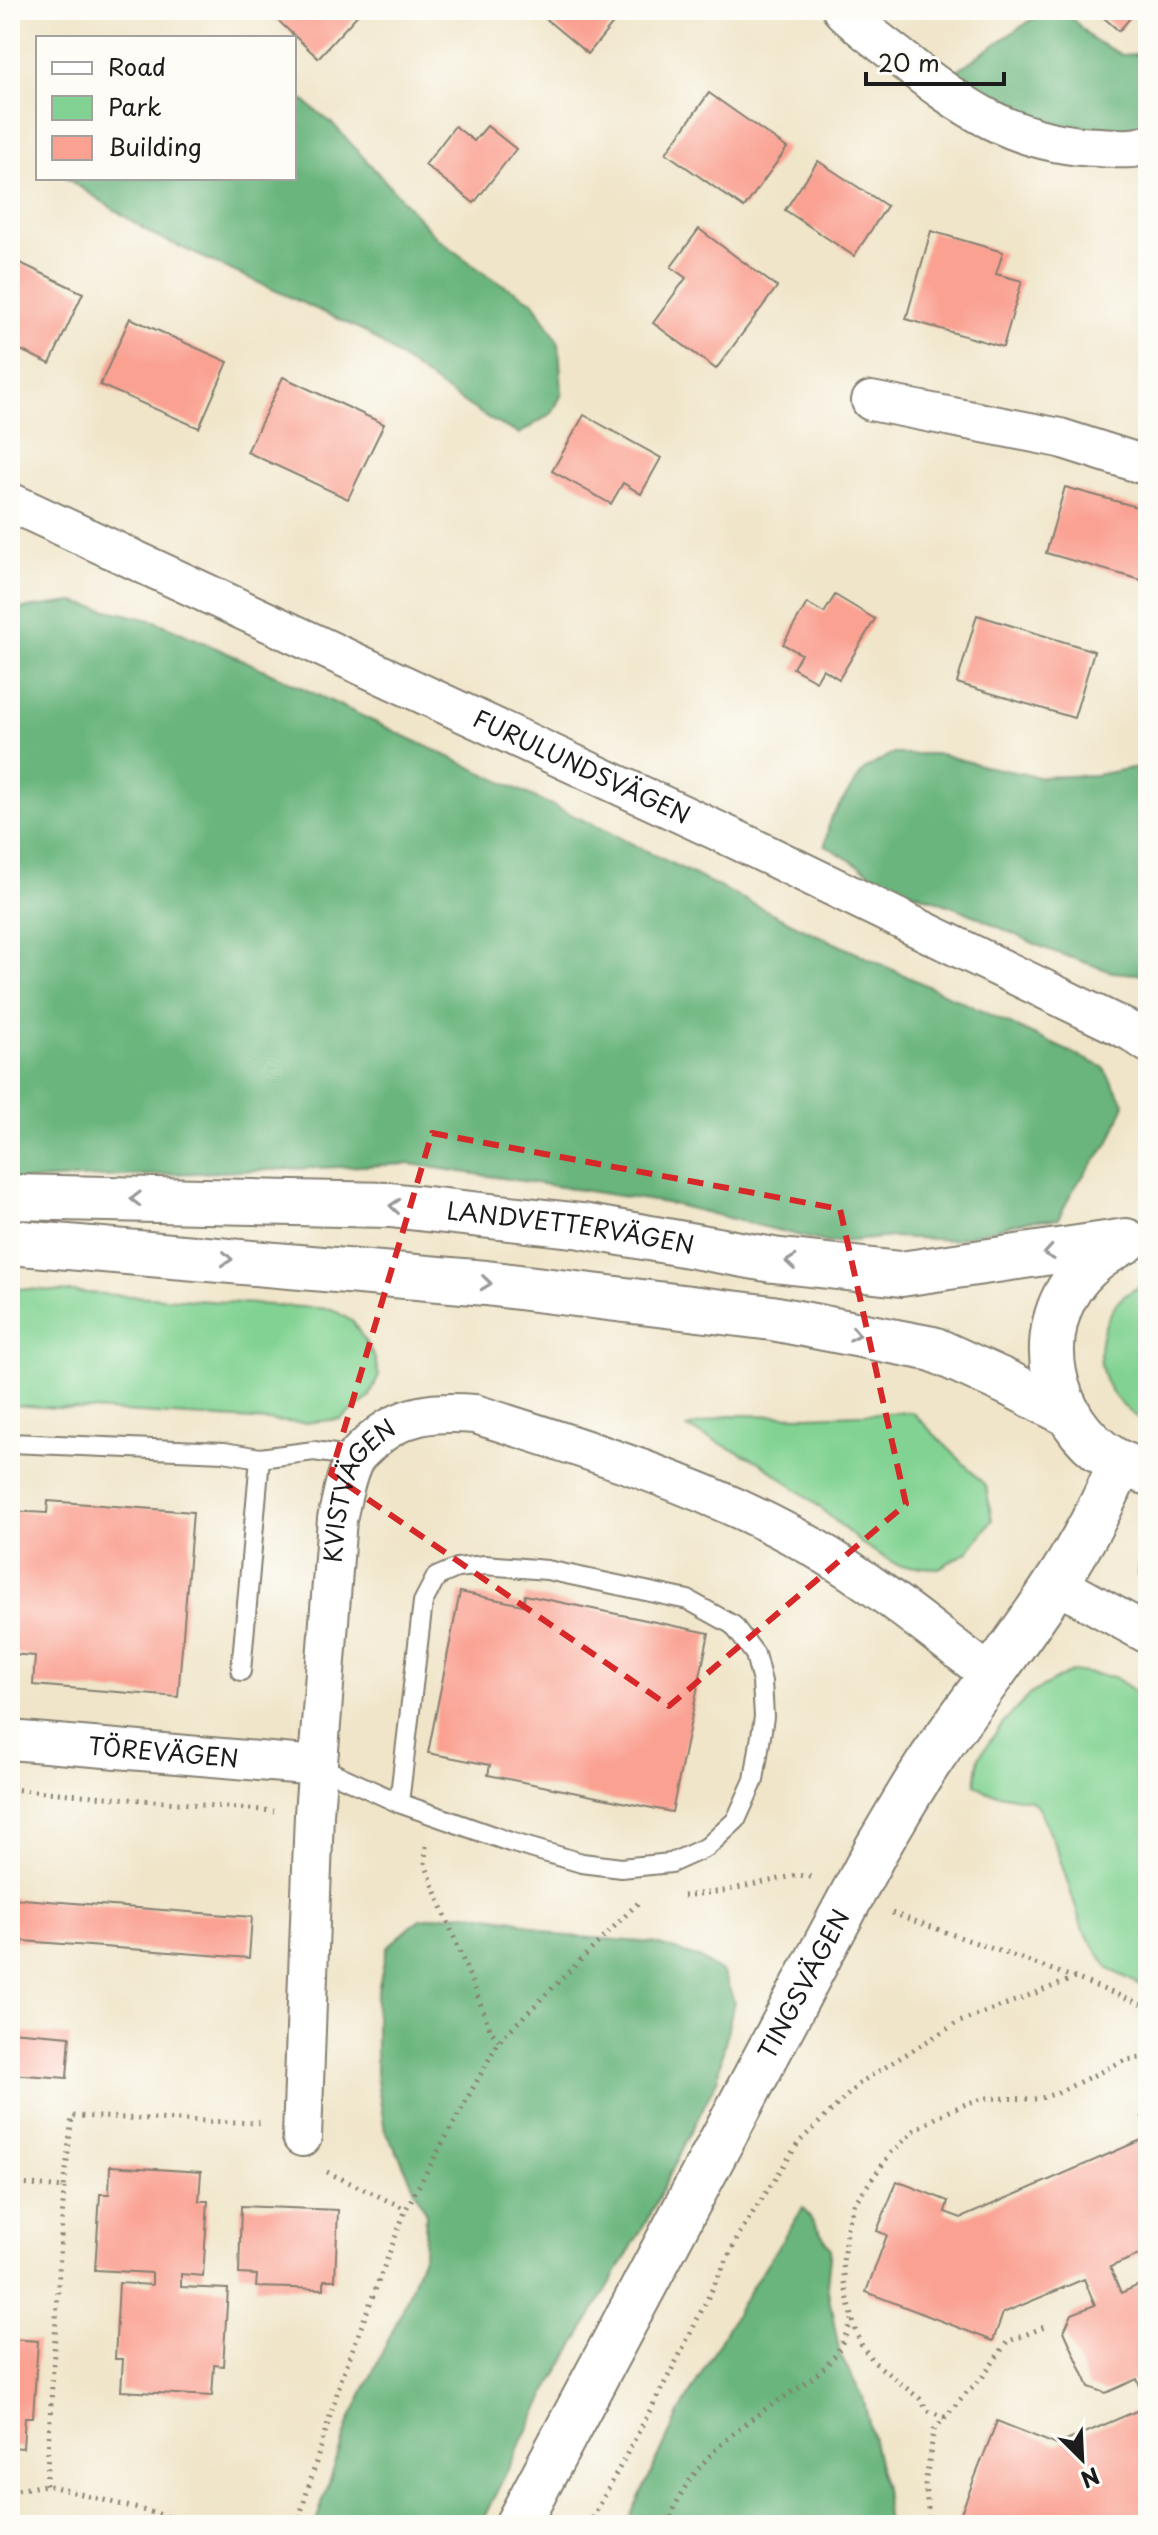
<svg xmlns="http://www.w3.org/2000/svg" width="1158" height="2535" font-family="'Playpen Sans',sans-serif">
	<rect width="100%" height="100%" fill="#fdfcf7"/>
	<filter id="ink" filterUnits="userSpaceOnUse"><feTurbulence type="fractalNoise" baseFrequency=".0125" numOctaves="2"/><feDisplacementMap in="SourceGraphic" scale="16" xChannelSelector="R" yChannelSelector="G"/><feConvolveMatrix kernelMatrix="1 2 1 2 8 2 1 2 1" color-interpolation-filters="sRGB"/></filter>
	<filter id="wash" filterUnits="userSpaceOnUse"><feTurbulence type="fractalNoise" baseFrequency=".006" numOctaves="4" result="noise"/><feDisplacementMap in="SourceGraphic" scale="32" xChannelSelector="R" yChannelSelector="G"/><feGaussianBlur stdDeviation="1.8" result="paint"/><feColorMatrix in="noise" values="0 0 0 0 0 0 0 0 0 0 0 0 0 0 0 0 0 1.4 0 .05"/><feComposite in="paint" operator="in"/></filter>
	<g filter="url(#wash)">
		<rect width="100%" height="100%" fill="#f0e5c9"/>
		<g fill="#82d393" stroke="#4f7858" stroke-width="2">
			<path d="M1148,1281V1423C1099,1399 1086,1348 1117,1303C1124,1294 1139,1287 1148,1281Z"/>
			<polygon points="10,1288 332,1309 353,1322 374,1356 379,1376 369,1398 341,1419 303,1423 10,1405"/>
			<polygon points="912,1412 986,1486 992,1520 968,1552 939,1568 899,1566 862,1544 811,1500 760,1462 687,1428 729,1415 808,1416"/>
			<polygon points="1148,1535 1148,1600 1138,1574 1144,1538"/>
			<polygon points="1072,1671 1114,1677 1148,1700 1148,1989 1109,1969 1083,1930 1058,1853 1038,1806 1030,1800 988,1792 975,1784 979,1757 1000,1727 1030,1694"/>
		</g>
		<g fill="#69b57d" stroke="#42684c" stroke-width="2">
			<polygon points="1046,10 1065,11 1093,40 1122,55 1148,53 1148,130 1045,136 940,82"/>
			<polygon points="294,93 334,125 437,238 488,276 534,302 559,343 562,394 552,413 519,434 491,420 443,389 364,331 152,234 66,178 294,178"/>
			<polygon points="73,602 155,621 241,659 600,828 798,926 1103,1067 1125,1104 1110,1141 1074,1188 1058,1219 1025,1221 953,1240 893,1237 829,1243 672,1204 410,1164 10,1181 10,617 19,609"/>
			<polygon points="891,754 940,754 984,766 1039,777 1096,775 1148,765 1148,975 1112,972 1044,948 964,911 886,882 825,845 830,819 864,770"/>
			<polygon points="467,1913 515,1920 557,1935 653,1943 697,1957 723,1973 734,2001 717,2080 646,2222 547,2392 480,2525 315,2525 349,2422 402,2311 424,2253 426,2214 400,2157 385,2131 376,2074 376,2000 387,1947 420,1919"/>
			<polygon points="803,2208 831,2248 827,2285 835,2329 840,2355 863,2397 884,2489 888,2525 626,2525 681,2410 742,2302"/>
		</g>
		<g id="blocks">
			<g fill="#faa192">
				<polygon points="267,10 362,10 318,58"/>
				<polygon points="535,10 624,10 588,54"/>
				<polygon points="1095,10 1137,10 1119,31"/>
				<polygon points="709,93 787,148 744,208 666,153"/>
				<polygon points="455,126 474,141 487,126 516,149 474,203 425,165"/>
				<polygon points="818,161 887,206 854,256 785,210"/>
				<polygon points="699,229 777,287 716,369 653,323 686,278 671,267"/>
				<polygon points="931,231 1003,252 996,274 1022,281 1003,347 906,319"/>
				<polygon points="10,258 83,293 50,364 10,345"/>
				<polygon points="130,318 228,362 199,428 100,385"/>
				<polygon points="1147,372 1148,372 1148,392 1142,390"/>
				<polygon points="283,377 384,424 348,499 247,452"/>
				<polygon points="584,415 661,458 641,494 623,483 611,504 552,471"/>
				<polygon points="1065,487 1148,510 1148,582 1046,553"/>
				<polygon points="835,595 875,619 839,679 823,669 816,681 793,668 801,654 783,644 807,603 824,613"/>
				<polygon points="977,615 1094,651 1074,718 957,683"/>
				<polygon points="48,1501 193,1512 178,1697 33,1685 35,1656 10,1654 10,1511 47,1513"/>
				<polygon points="460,1592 523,1605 525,1595 709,1633 672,1812 488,1775 490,1765 428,1753"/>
				<polygon points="10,1898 252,1917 249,1958 10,1940"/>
				<polygon points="10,2031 70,2036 67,2078 10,2074"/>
				<polygon points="1148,2101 1148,2121 1142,2117"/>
				<polygon points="1148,2137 1148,2251 1110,2267 1121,2293 1148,2281 1148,2404 1137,2379 1106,2393 1089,2387 1064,2331 1072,2314 1095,2305 1084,2279 1003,2313 993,2341 866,2292 887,2235 877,2231 897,2181 948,2201 945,2212 961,2218"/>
				<polygon points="110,2166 201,2172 199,2201 208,2201 203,2276 181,2274 181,2287 228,2289 223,2366 214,2365 212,2396 121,2391 123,2359 115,2359 119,2283 152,2285 152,2273 95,2270 100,2194 109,2194"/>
				<polygon points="241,2206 338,2210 335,2280 324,2280 324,2289 256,2287 257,2275 239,2274"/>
				<polygon points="10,2252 19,2253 14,2327 10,2327"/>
				<polygon points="10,2339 38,2341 33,2417 25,2417 23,2448 10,2447"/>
				<polygon points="1148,2406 1148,2518 1131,2525 976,2525 959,2518 997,2421 1057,2445"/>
			</g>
		</g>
	</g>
	<g filter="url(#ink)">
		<use href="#blocks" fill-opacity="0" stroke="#868072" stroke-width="2"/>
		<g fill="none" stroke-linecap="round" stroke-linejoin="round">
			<g stroke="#868072" stroke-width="22">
				<g id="service">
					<polyline points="10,1443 224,1452 260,1458 314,1451 355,1457"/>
					<polyline points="241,1671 260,1458"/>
					<polyline points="318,1766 399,1803 510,1842 582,1863 621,1868 671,1863 707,1847 736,1820 754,1780 764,1717 762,1682 755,1654 733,1625 688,1600 547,1570 485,1565 457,1568 436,1577 423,1602 399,1803"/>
				</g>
			</g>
			<g stroke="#868072" stroke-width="42">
				<g id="minor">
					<path d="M842,10C859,27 879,41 898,56C961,107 1016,145 1099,147C1116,148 1132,150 1148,145"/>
					<polyline points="871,401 1060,438 1148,466"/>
					<path id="s1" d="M10,502L735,839L1132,1032L1148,1043"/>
					<polyline points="1055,1583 1148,1634"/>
					<path id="s2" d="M10,1740L318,1766"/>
					<path id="s3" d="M302,2137L314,1814L337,1519C342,1499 345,1477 354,1460C358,1453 366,1447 371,1442C403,1413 434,1411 475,1414C583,1448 693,1482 793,1536C865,1574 927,1628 992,1676"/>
				</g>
			</g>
			<g stroke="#868072" stroke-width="48">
				<g id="tertiary">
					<path id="s4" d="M10,1197L390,1205L582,1226L773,1260L901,1274L1126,1241"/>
					<polyline points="10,1242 486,1283 772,1318 933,1349 1010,1384 1068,1414"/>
					<path d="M1124,1242C1107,1251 1092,1261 1079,1276C1031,1331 1050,1421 1111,1458C1122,1465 1134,1468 1146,1472"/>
					<path id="s5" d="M517,2525L877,1848C895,1818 912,1787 932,1758C997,1663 1077,1572 1120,1463"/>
				</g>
			</g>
			<g stroke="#868072" stroke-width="5" stroke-dasharray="2 6" stroke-linecap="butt">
				<polyline points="10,1789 274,1811"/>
				<polyline points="426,1846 425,1864 491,2031 499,2041"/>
				<polyline points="683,1896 723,1891 798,1875 811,1877"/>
				<polyline points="892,1913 1075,1978 1148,2007"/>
				<polyline points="327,2172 406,2209"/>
				<polyline points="10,2183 64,2188 72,2116 259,2123"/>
				<polyline points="945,2417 928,2411 920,2399 875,2363 862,2346 855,2329 845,2286 843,2263 846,2231 854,2204 890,2154 915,2130 941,2115 968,2103 986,2098 1038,2099 1057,2093 1125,2060 1148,2057"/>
				<polyline points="46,2485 64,2188"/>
				<polyline points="10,2491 46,2485 200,2525"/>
				<polyline points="297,2525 341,2380 406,2209 499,2041 641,1900"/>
				<polyline points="589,2525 679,2356 741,2231 799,2142 861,2082 957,2023 1075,1978"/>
				<path d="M670,2525C676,2483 724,2438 757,2415C783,2396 811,2384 832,2359C841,2349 846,2333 852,2320"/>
				<polyline points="930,2525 925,2485 934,2430 965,2394 982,2378 1007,2342 1047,2326"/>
			</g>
			<use href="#service" stroke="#fff" stroke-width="18"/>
			<use href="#minor" stroke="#fff" stroke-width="38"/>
			<use href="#tertiary" stroke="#fff" stroke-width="44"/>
		</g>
		<defs><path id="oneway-chevron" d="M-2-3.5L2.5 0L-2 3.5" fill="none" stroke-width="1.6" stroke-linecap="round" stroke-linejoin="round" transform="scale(2)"/></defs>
		<g stroke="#999">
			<use href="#oneway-chevron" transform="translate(136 1199) rotate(-179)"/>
			<use href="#oneway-chevron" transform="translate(395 1206) rotate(-175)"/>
			<use href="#oneway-chevron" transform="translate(1049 1253) rotate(171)"/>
			<use href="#oneway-chevron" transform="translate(227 1259) rotate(5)"/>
			<use href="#oneway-chevron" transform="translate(791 1262) rotate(-174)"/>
			<use href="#oneway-chevron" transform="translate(486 1283) rotate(6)"/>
			<use href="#oneway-chevron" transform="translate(855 1334) rotate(11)"/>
		</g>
	</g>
	<path fill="none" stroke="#d62828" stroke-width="6" stroke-dasharray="16 10" stroke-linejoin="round" d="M432,1133L840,1209L906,1504L669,1706L331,1474Z"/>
	<g text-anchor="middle" stroke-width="6" stroke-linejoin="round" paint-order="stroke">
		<g font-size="24" fill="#1c1c1c" stroke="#fdfcf7">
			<text dy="8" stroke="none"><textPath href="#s1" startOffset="630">FURULUNDSVÄGEN</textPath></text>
			<text dy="8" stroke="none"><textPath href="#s4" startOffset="562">LANDVETTERVÄGEN</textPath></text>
			<text dy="8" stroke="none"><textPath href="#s3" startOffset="654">KVISTVÄGEN</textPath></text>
			<text dy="8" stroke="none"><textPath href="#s2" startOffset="154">TÖREVÄGEN</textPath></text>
			<text dy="8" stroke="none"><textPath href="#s5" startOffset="612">TINGSVÄGEN</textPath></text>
		</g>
	</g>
	<rect width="1158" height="2535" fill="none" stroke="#fdfcf7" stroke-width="40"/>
	<rect x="36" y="36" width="260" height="144" fill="#fdfcf7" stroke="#a3a29f" stroke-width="2"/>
	<rect x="52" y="62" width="40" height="12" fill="#ffffff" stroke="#a3a29f" stroke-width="2"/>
	<text x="108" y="76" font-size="24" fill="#1c1c1c">Road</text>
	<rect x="52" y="96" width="40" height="24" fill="#82d393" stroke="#a3a29f" stroke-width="2"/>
	<text x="108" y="116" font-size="24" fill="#1c1c1c">Park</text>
	<rect x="52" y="136" width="40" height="24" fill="#faa192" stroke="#a3a29f" stroke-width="2"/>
	<text x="108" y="156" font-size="24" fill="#1c1c1c">Building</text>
	<g transform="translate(1082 2459) rotate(156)" stroke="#fdfcf7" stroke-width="6" paint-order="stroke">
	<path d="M0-6L14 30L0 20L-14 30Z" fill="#1c1c1c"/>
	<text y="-12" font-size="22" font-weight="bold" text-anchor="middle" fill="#1c1c1c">N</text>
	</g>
	<path d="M866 72v12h138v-12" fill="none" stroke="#1c1c1c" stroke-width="4"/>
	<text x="878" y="72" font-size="24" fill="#1c1c1c" stroke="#fdfcf7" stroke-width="6" paint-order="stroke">20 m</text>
</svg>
